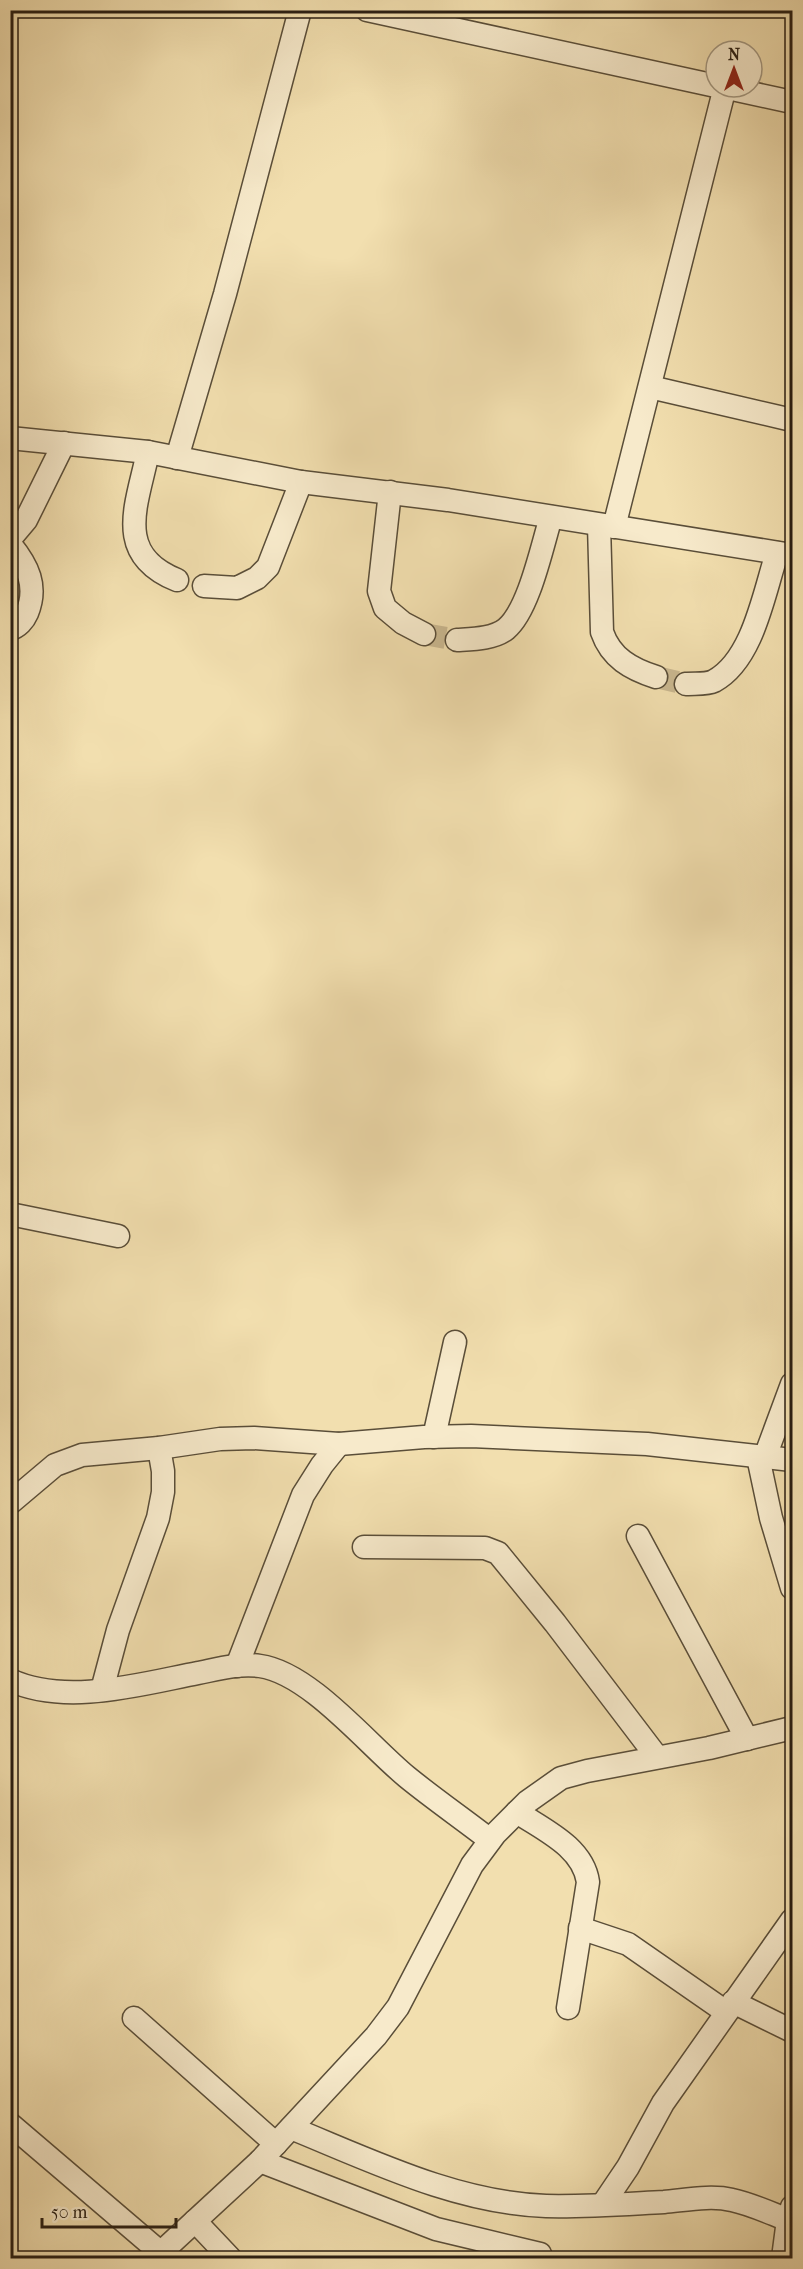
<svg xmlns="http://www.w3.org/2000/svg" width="803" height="2269" font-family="'IM FELL French Canon',serif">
	<rect width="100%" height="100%" fill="#f2dfaf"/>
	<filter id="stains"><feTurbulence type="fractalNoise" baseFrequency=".00333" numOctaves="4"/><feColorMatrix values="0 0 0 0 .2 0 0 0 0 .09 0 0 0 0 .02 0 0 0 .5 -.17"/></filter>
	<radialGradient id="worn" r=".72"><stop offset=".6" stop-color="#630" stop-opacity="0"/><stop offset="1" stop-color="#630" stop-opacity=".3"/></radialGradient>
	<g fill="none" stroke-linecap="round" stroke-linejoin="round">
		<g stroke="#cab890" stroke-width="22" stroke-dasharray="22 11" stroke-linecap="butt">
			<polyline points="424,634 457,640"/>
			<polyline points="656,677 686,684"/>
		</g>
		<g stroke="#5a4e39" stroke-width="25">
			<g id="minor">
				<polyline points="367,10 716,86"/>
				<polyline points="723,87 792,102"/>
				<polyline points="650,387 792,420"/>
				<polyline points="10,438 148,452 301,482 448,500 792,555"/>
				<path d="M148,452C137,505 113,554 177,580"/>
				<polyline points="177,458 225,294 300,10"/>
				<polyline points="390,492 379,591 385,608 403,623 424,634"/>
				<path d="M599,525L602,632C611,658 631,669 656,677"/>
				<polyline points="614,527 725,87"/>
				<polyline points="10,539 26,520 64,443"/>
				<path d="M10,544C28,566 38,586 27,613C24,620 18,627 10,629"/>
				<polyline points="204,586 237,588 257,578 268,567 301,482"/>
				<path d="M457,640C473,639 493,639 506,629C529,610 542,546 551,517"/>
				<path d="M686,684C694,683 706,685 714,681C753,660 764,593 777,553"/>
				<polyline points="10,1214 118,1236"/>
				<polyline points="434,1437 455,1342"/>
				<polyline points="758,1457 771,1518 792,1588"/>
				<polyline points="765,1457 792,1384"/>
				<polyline points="10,1503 55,1465 82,1455 159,1448 220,1439 254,1438 339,1444 424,1437 471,1436 647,1444 792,1460"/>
				<polyline points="638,1536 747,1739"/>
				<polyline points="364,1547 485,1548 498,1553 555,1623 657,1757"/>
				<polyline points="237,1666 303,1495 322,1465 339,1444"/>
				<path d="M10,1680C66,1706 141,1684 198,1673C218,1669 239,1663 260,1666C310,1673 368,1745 407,1777C434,1799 463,1819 490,1840"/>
				<polyline points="102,1690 118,1630 158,1518 163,1492 163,1471 159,1448"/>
				<path d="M517,1812C544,1830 583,1847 588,1882L568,2008"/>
				<polyline points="580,1928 628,1944 726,2012"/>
				<polyline points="733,2002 792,2031"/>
				<polyline points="134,2018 276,2144"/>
				<polyline points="10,2124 161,2253"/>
				<path d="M291,2128C372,2161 457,2203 546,2206C585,2207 625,2204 664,2202C686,2200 711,2195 732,2200C751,2204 770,2213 788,2220"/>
				<polyline points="260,2161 436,2229 540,2254"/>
				<polyline points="603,2204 628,2167 663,2103 792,1920"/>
				<polyline points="195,2221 230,2258"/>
				<polyline points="155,2258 260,2161 376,2036 398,2007 472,1865 495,1834 527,1802 561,1778 587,1771 709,1748 792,1728"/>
				<polyline points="783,2258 788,2220 792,2207"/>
			</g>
		</g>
		<use href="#minor" stroke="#f7eacb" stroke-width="22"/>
	</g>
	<rect width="803" height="2269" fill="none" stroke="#f2dfaf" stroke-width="36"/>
	<rect x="12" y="12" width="779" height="2245" fill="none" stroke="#281d12" stroke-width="3"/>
	<rect x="18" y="18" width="767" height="2233" fill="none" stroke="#281d12" stroke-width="1.5"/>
	<g transform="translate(734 69)"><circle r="28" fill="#f7eacb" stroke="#a49881" stroke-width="1.5"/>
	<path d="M0-4.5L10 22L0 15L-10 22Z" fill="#8f2418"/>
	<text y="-9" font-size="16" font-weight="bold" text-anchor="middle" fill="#281d12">N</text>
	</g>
	<path d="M42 2218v9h134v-9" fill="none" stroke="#281d12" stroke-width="3"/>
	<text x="51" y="2218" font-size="18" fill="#281d12" stroke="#f7eacb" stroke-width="4.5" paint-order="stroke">50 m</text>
	<rect width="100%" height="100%" filter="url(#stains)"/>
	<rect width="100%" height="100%" fill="url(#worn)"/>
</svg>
